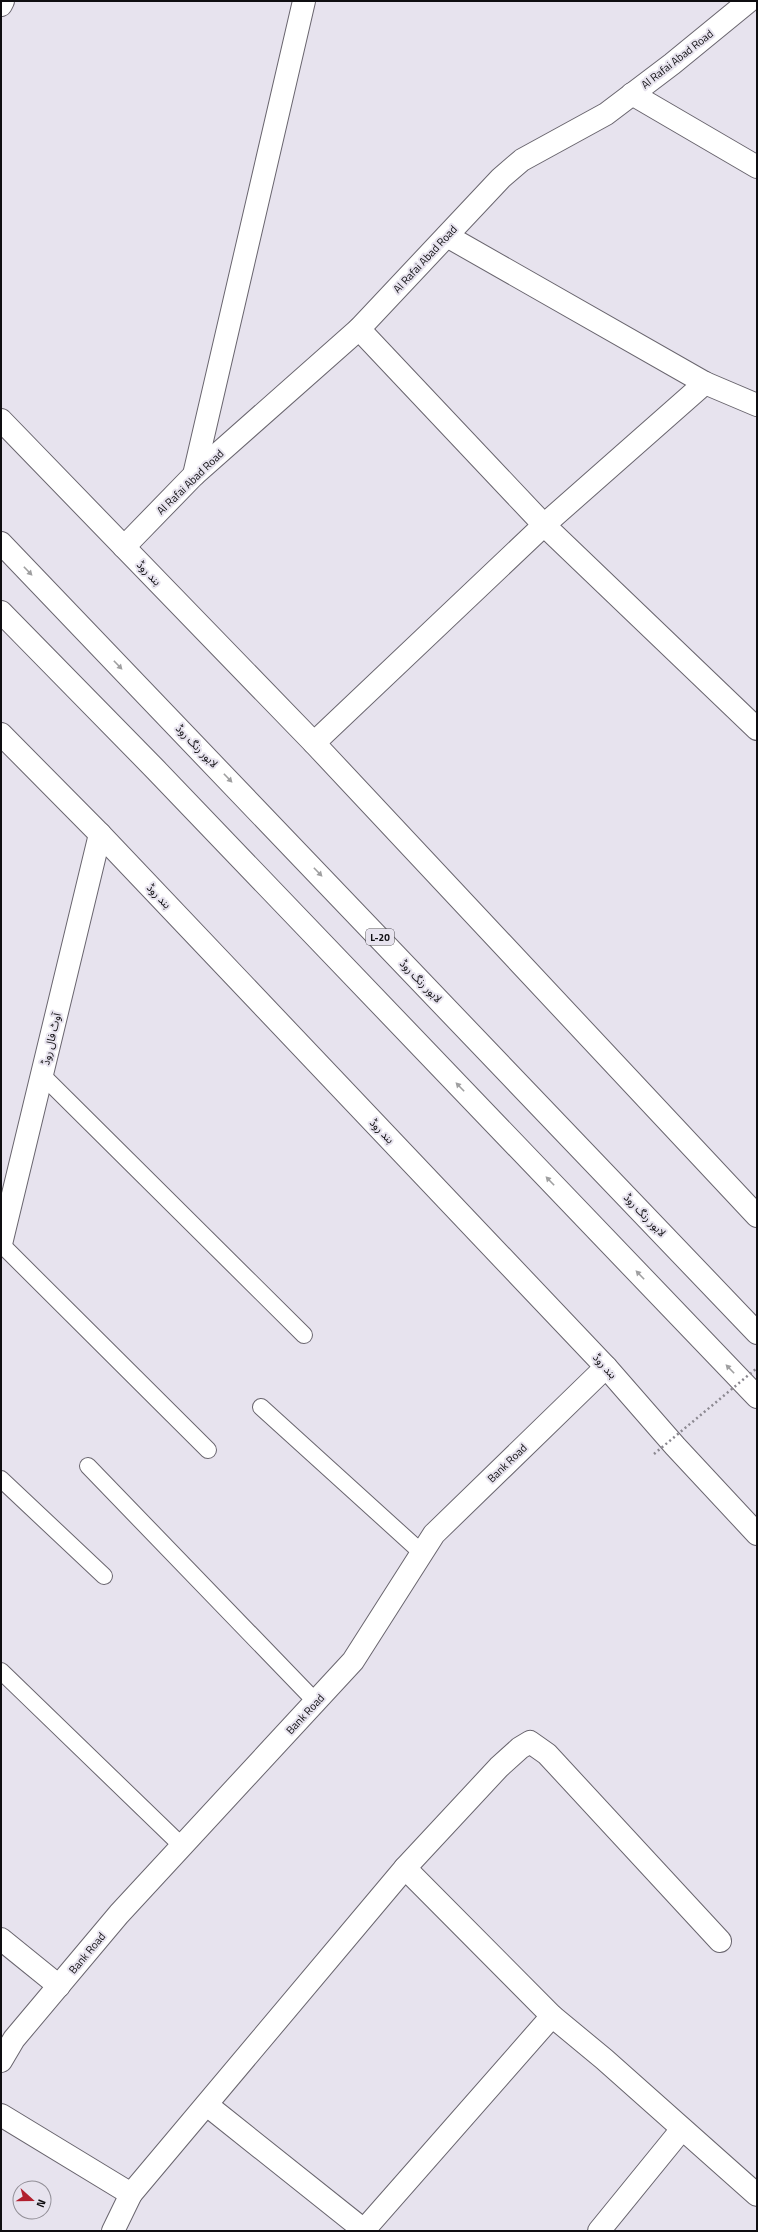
<svg xmlns="http://www.w3.org/2000/svg" width="758" height="2232" font-family="'Titillium Web','Noto Sans Arabic',sans-serif">
	<rect width="100%" height="100%" fill="#e7e3ee"/>
	<g fill="none" stroke-linecap="round" stroke-linejoin="round">
		<g stroke="#69656e" stroke-width="18">
			<g id="lane">
				<polyline points="43,1076 304,1335"/>
				<polyline points="1,1244 208,1450"/>
				<polyline points="261,1407 422,1553"/>
				<polyline points="88,1466 316,1702"/>
				<polyline points="1,1479 104,1576"/>
				<polyline points="1,1671 182,1846"/>
			</g>
		</g>
		<g stroke="#69656e" stroke-width="24">
			<g id="street">
				<polyline points="1,5 3,1"/>
				<polyline points="632,94 757,167"/>
				<polyline points="447,236 705,383 757,405"/>
				<polyline points="359,329 544,525 757,729"/>
				<polyline points="194,475 304,1"/>
				<polyline points="124,547 194,475 359,329 501,178 522,160 606,114 672,64 749,1"/>
				<polyline points="314,743 544,525 705,383"/>
				<polyline points="405,1868 552,2016 604,2059 757,2195"/>
				<polyline points="1,1939 59,1986"/>
				<polyline points="1,2061 14,2039 119,1914 353,1661 434,1534 606,1367"/>
				<polyline points="207,2105 365,2231"/>
				<polyline points="1,2115 131,2194"/>
				<polyline points="364,2230 552,2016"/>
				<polyline points="113,2231 131,2194 405,1868 499,1767 520,1748 530,1742 547,1754 720,1941"/>
				<polyline points="599,2231 682,2129"/>
			</g>
		</g>
		<g stroke="#69656e" stroke-width="24">
			<g id="secondary">
				<polyline points="1,420 314,743 757,1216"/>
				<polyline points="1,734 100,834 606,1367 675,1446 757,1534"/>
				<polyline points="1,1244 100,834"/>
			</g>
		</g>
		<g stroke="#69656e" stroke-width="24">
			<g id="highway">
				<polyline points="1,543 757,1333"/>
				<polyline points="1,612 156,770 757,1397"/>
			</g>
		</g>
		<use href="#lane" stroke="#fff" stroke-width="16"/>
		<use href="#street" stroke="#fff" stroke-width="22"/>
		<use href="#secondary" stroke="#fff" stroke-width="22"/>
		<use href="#highway" stroke="#fff" stroke-width="22"/>
		<polyline stroke="#8b8890" stroke-width="2.5" stroke-dasharray="2 3" stroke-linecap="butt" points="654,1454 757,1368"/>
	</g>
	<defs><path id="oneway-solid" d="M-6-.8H1V-3.2L6.5 0L1 3.2V.8H-6Z"/></defs>
	<g fill="#9f9fa0">
		<use href="#oneway-solid" transform="translate(28 571) rotate(46)"/>
		<use href="#oneway-solid" transform="translate(118 665) rotate(46)"/>
		<use href="#oneway-solid" transform="translate(228 778) rotate(46)"/>
		<use href="#oneway-solid" transform="translate(318 872) rotate(46)"/>
		<use href="#oneway-solid" transform="translate(460 1087) rotate(-134)"/>
		<use href="#oneway-solid" transform="translate(550 1181) rotate(-134)"/>
		<use href="#oneway-solid" transform="translate(640 1275) rotate(-134)"/>
		<use href="#oneway-solid" transform="translate(730 1369) rotate(-134)"/>
	</g>
	<g text-anchor="middle" stroke-width="4" stroke-linejoin="round" paint-order="stroke">
		<rect fill="#e7e3ee" stroke="#504e53" stroke-width="1" x="366" y="929" width="28" height="16" rx="3"/>
		<g font-size="10" font-weight="bold" fill="#0f0e11">
			<text x="380" y="941">L-20</text>
		</g>
		<g font-size="11" fill="#0f0e11" stroke="#e7e3ee">
			<text transform="translate(677 59) rotate(-38)" y="4">Al Rafai Abad Road</text>
			<text transform="translate(425 259) rotate(-47)" y="4">Al Rafai Abad Road</text>
			<text transform="translate(190 482) rotate(-44)" y="4">Al Rafai Abad Road</text>
			<text transform="translate(149 573) rotate(46)" y="4">بند روڈ</text>
			<text transform="translate(197 746) rotate(46)" y="4">لاہور رنگ روڈ</text>
			<text transform="translate(159 896) rotate(46)" y="4">بند روڈ</text>
			<text transform="translate(421 981) rotate(46)" y="4">لاہور رنگ روڈ</text>
			<text transform="translate(51 1039) rotate(-77)" y="4">آوٹ فال روڈ</text>
			<text transform="translate(382 1131) rotate(46)" y="4">بند روڈ</text>
			<text transform="translate(645 1215) rotate(46)" y="4">لاہور رنگ روڈ</text>
			<text transform="translate(605 1366) rotate(48)" y="4">بند روڈ</text>
			<text transform="translate(507 1463) rotate(-44)" y="4">Bank Road</text>
			<text transform="translate(305 1714) rotate(-47)" y="4">Bank Road</text>
			<text transform="translate(87 1953) rotate(-50)" y="4">Bank Road</text>
		</g>
	</g>
	<rect width="758" height="2232" fill="none" stroke="#0f0e11" stroke-width="4"/>
	<g transform="translate(32 2200) rotate(111)"><circle r="19" fill="#e7e3ee" stroke="#918e96"/>
	<path d="M0-3L7 15L0 10L-7 15Z" fill="#b11f2d"/>
	<text y="-6" font-size="11" font-weight="bold" text-anchor="middle" fill="#0f0e11">N</text>
	</g>
</svg>
